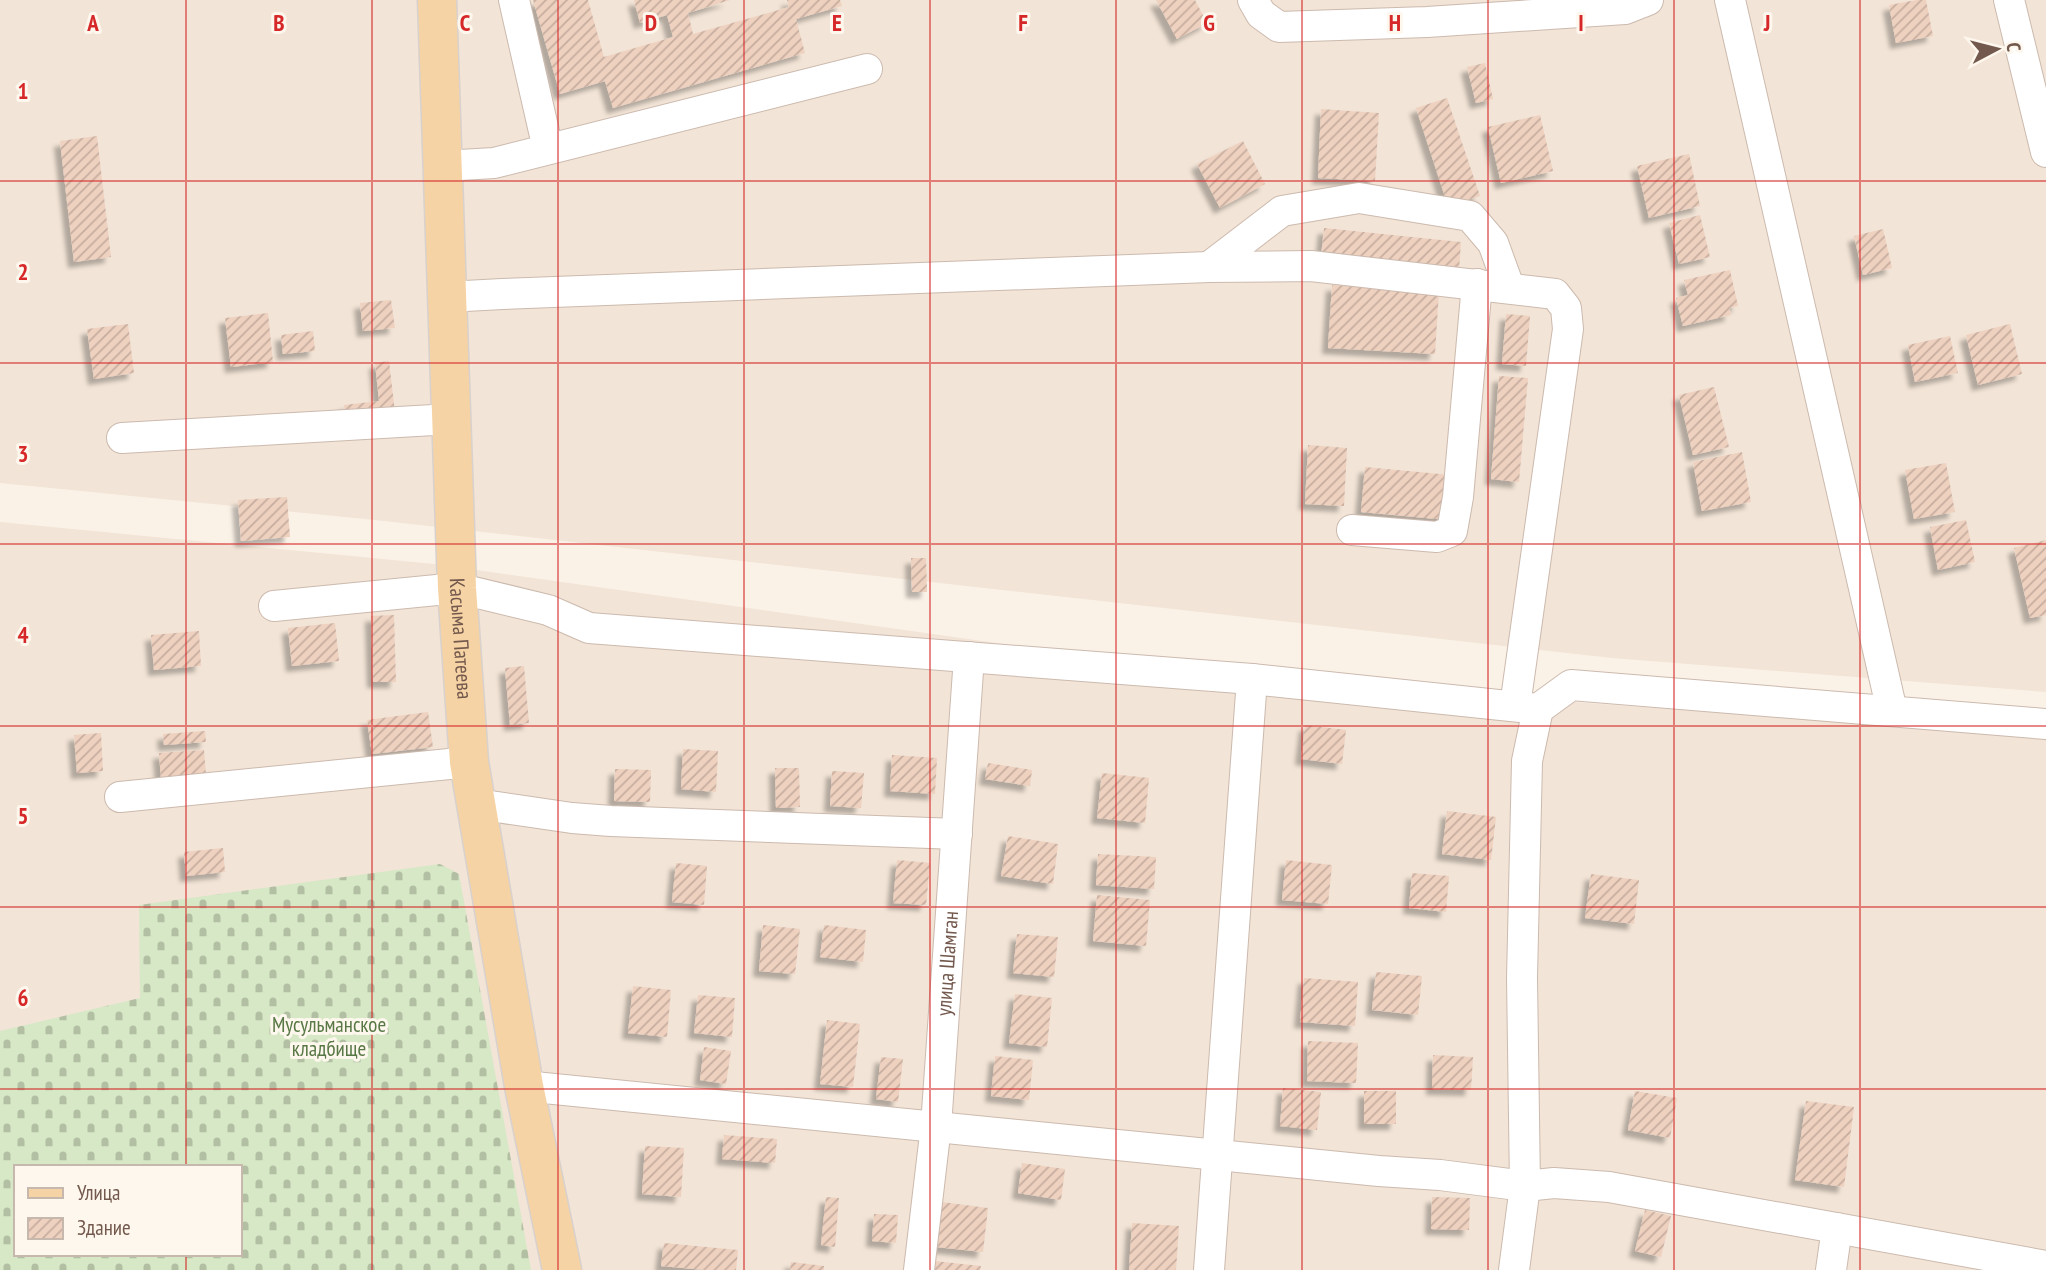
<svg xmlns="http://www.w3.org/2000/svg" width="2046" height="1270" font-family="'PT Sans Narrow',sans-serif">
	<defs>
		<pattern id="cemetery-stones" width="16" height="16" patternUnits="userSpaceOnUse" patternTransform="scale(1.75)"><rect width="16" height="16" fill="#d6e8c6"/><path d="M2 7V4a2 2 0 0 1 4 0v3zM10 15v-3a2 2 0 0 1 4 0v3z" fill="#b2bfa3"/></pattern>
		<pattern id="building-hatch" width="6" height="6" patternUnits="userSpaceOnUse" patternTransform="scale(1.75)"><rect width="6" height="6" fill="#efd1c0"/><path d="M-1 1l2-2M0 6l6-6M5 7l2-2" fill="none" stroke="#c6ad9e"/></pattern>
		<filter id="shadow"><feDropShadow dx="-6" dy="6" stdDeviation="2" flood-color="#0004"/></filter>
	</defs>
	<rect width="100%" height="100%" fill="#fbf2e7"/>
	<g fill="#f2e4d6" fill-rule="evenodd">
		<polygon points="0,0 2046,0 2046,692 1612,658 375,520 0,483"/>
		<path d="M0,522L434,564L1253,679L2046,736V1270H0ZM16,1167H240V1254H16Z"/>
	</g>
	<path fill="url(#cemetery-stones)" fill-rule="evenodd" d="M440,864L459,874L531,1270H0V1031L140,998L139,905ZM16,1167H240V1254H16Z"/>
	<g fill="url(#building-hatch)" filter="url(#shadow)">
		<polygon points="533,0 588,0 604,57 673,37 667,15 640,23 634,0 730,0 688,13 693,34 789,7 787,0 840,0 842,6 796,19 805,53 613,108 605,81 560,94"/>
		<polygon points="1156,0 1195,0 1207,23 1177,39"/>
		<polygon points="1917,0 1926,0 1933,36 1896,43 1889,5"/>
		<polygon points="1485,63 1493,99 1476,103 1467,67"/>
		<polygon points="1447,98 1480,196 1448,206 1416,108"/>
		<polygon points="1321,109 1379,113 1375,181 1318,178"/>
		<polygon points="1540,115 1553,171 1501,183 1488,127"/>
		<polygon points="97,136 111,257 74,262 60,141"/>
		<polygon points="1243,141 1265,184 1220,208 1197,164"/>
		<polygon points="1689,154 1700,206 1649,218 1637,166"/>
		<polygon points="1700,215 1710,257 1679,264 1669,223"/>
		<polygon points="1324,228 1461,242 1459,270 1321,257"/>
		<polygon points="1883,229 1892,268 1863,275 1854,236"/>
		<polygon points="1730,270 1738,306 1729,308 1731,315 1683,326 1676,298 1688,295 1684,280"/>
		<polygon points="1332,285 1439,291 1435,354 1328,348"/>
		<polygon points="391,300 395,328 363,331 360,303"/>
		<polygon points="268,313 273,362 231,367 225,318"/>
		<polygon points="1506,314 1530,316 1526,366 1502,364"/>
		<polygon points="128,324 134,373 94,379 87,329"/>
		<polygon points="2010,324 2022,374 1978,385 1966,335"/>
		<polygon points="313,331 315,351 283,354 281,335"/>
		<polygon points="1950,336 1958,373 1915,382 1908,345"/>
		<polygon points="389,361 395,412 345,418 344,405 379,401 375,363"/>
		<polygon points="1499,376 1528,378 1519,482 1491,479"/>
		<polygon points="1714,387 1729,447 1693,455 1679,395"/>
		<polygon points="1308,445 1347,448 1344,506 1305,504"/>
		<polygon points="1742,452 1751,502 1702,511 1693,462"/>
		<polygon points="1946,463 1955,512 1914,519 1905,470"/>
		<polygon points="1365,467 1451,475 1448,520 1361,512"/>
		<polygon points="287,497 290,537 241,541 238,500"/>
		<polygon points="1966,520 1975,562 1938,570 1930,527"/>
		<polygon points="2046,540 2046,615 2030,618 2014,548"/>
		<polygon points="911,558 926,558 927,592 912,592"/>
		<polygon points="394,615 396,682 373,682 371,616"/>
		<polygon points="335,623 339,661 292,666 288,628"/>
		<polygon points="199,631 201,666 154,670 151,635"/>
		<polygon points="524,666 529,723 510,725 505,668"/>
		<polygon points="428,712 433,747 372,754 367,720"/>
		<polygon points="1305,725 1346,730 1342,764 1301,759"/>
		<polygon points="205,731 206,742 164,745 163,734"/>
		<polygon points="101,733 103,771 77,773 74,735"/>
		<polygon points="683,749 718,751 716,792 681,789"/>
		<polygon points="204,750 207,788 162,792 159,753"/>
		<polygon points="892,755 937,758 935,794 890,791"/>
		<polygon points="988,763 1032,770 1030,786 985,779"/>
		<polygon points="775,768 799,768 800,807 776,808"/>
		<polygon points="615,769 651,770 650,802 614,801"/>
		<polygon points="832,771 864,773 861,808 830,806"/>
		<polygon points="1102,773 1149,778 1145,823 1097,818"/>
		<polygon points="1447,811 1496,817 1491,860 1442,854"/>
		<polygon points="1008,836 1058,844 1053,884 1001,876"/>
		<polygon points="223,848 225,872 186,876 184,852"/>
		<polygon points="1098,854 1156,857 1154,889 1096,885"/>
		<polygon points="897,860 930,863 926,905 893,903"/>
		<polygon points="1286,860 1332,865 1328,904 1282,900"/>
		<polygon points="676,863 707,866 704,905 672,902"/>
		<polygon points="1412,873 1449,876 1446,912 1409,908"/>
		<polygon points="1591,874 1639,880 1634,924 1585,918"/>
		<polygon points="1097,895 1150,900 1146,946 1093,941"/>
		<polygon points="763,925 800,929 795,974 759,971"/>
		<polygon points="824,925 866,930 863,962 820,957"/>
		<polygon points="1017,934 1058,937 1054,977 1013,973"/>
		<polygon points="1376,972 1422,976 1418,1015 1372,1010"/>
		<polygon points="1304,978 1358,982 1355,1026 1300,1022"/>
		<polygon points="633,986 671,990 667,1037 628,1033"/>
		<polygon points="1015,994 1052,998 1047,1047 1009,1043"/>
		<polygon points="698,995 735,998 732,1037 694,1033"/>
		<polygon points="827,1020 860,1024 853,1087 820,1084"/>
		<polygon points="1308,1041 1358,1043 1356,1083 1307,1081"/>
		<polygon points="704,1047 731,1051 726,1084 700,1080"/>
		<polygon points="1433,1055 1473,1057 1471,1090 1432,1089"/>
		<polygon points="995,1056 1033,1060 1029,1100 991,1096"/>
		<polygon points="881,1057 903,1059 898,1102 876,1099"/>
		<polygon points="1283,1088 1321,1092 1317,1130 1280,1126"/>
		<rect x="1364" y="1091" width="32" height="33"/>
		<polygon points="1635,1091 1677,1098 1670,1138 1628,1130"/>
		<polygon points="1806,1101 1854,1107 1844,1187 1795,1180"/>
		<polygon points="724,1135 777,1139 775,1163 722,1159"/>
		<polygon points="645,1146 684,1148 681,1197 642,1194"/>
		<polygon points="1022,1163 1065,1169 1061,1200 1018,1193"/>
		<polygon points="826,1197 839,1198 835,1247 821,1245"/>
		<polygon points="1432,1197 1470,1198 1469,1230 1431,1229"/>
		<polygon points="942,1202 988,1208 983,1252 936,1247"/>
		<polygon points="1645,1210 1671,1216 1661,1257 1635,1251"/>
		<polygon points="874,1214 898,1215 896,1243 872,1241"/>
		<polygon points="1132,1223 1179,1226 1176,1270 1129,1270"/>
		<polygon points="664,1243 738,1250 736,1270 705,1270 661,1266"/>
		<polygon points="934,1261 981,1266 980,1270 933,1270"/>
		<polygon points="791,1262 824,1266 824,1270 790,1270"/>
	</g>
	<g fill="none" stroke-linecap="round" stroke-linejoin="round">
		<g stroke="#ccbaae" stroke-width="32">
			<g id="minor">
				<polyline points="514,0 548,149"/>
				<polyline points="1253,0 1261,14 1279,27 1427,22 1625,9 1648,0"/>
				<polyline points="1730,0 1892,711"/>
				<polyline points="2009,0 2046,152"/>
				<polyline points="443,166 494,163 867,69"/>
				<polyline points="1209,267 1282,211 1359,198 1470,216 1493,243 1509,287"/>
				<polyline points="447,297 502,294 1209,267 1311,266 1555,294 1566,308 1568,329 1515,706"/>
				<polyline points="122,438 451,419"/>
				<polyline points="1352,530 1437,537 1452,531 1458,497 1477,284"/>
				<polyline points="274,606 457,588 548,610 589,628 1252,679 1538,709 1571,685 2046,724"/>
				<polyline points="120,797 469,762"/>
				<polyline points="476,804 572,818 611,821 957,834"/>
				<polyline points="524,1086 1379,1171 1440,1175 1525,1186 1554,1183 1609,1187 2046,1266"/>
				<path id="s1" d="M919,1270L936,1126L969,657"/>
				<polyline points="1209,1270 1252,679"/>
				<polyline points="1514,1270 1525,1186 1522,978 1527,761 1538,709"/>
				<polyline points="1831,1270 1837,1228"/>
			</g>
		</g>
		<g stroke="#d8d1cd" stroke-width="41">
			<g id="major">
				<path id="s2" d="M437,0L457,588L469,762L524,1086L562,1270"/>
			</g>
		</g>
		<use href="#minor" stroke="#fff" stroke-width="30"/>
		<use href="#major" stroke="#f6d3a4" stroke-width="38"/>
	</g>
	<path fill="none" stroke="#d62828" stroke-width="2" stroke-opacity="0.55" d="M186,0V1167M372,0V1270M558,0V1270M744,0V1270M930,0V1270M1116,0V1270M1302,0V1270M1488,0V1270M1674,0V1270M1860,0V1270M0,181H2046M0,363H2046M0,544H2046M0,726H2046M0,907H2046M0,1089H2046M186,1254V1270"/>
	<g text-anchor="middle" stroke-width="6" stroke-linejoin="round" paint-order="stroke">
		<g font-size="21" fill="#73594d" stroke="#fef7ed">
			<text dy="7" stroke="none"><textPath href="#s2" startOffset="639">Касыма Патеева</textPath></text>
			<text dy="7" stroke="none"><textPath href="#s1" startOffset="308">улица Шамган</textPath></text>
		</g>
		<g font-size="21" fill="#577845" stroke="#fef7ed">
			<text x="329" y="1032">Мусульманское<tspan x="329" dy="24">кладбище</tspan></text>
		</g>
	</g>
	<g font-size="23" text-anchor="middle" font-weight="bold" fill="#d62828" stroke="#fef7ed" stroke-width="6" stroke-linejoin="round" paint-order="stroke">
		<text x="93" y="31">A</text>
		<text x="279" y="31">B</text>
		<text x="465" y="31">C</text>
		<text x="651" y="31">D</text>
		<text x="837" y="31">E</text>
		<text x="1023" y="31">F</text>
		<text x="1209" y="31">G</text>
		<text x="1395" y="31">H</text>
		<text x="1581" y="31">I</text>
		<text x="1767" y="31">J</text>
		<text x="23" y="99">1</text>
		<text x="23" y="280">2</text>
		<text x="23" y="462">3</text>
		<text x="23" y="643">4</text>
		<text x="23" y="824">5</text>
		<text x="23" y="1006">6</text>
	</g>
	<rect x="14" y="1165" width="228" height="91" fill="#fef7ed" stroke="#c6b8ad" stroke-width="2"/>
	<rect x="28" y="1188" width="35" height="10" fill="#f6d3a4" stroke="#c6b8ad" stroke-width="2"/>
	<text x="77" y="1200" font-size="21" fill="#73594d">Улица</text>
	<rect x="28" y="1218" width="35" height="21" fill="url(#building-hatch)" stroke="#c6b8ad" stroke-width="2"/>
	<text x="77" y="1235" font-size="21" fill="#73594d">Здание</text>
	<g transform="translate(1997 49) rotate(83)" stroke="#fef7ed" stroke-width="5" paint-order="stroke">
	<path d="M0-5L12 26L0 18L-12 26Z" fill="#73594d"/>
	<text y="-10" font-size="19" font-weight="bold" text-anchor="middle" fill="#73594d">С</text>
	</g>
</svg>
